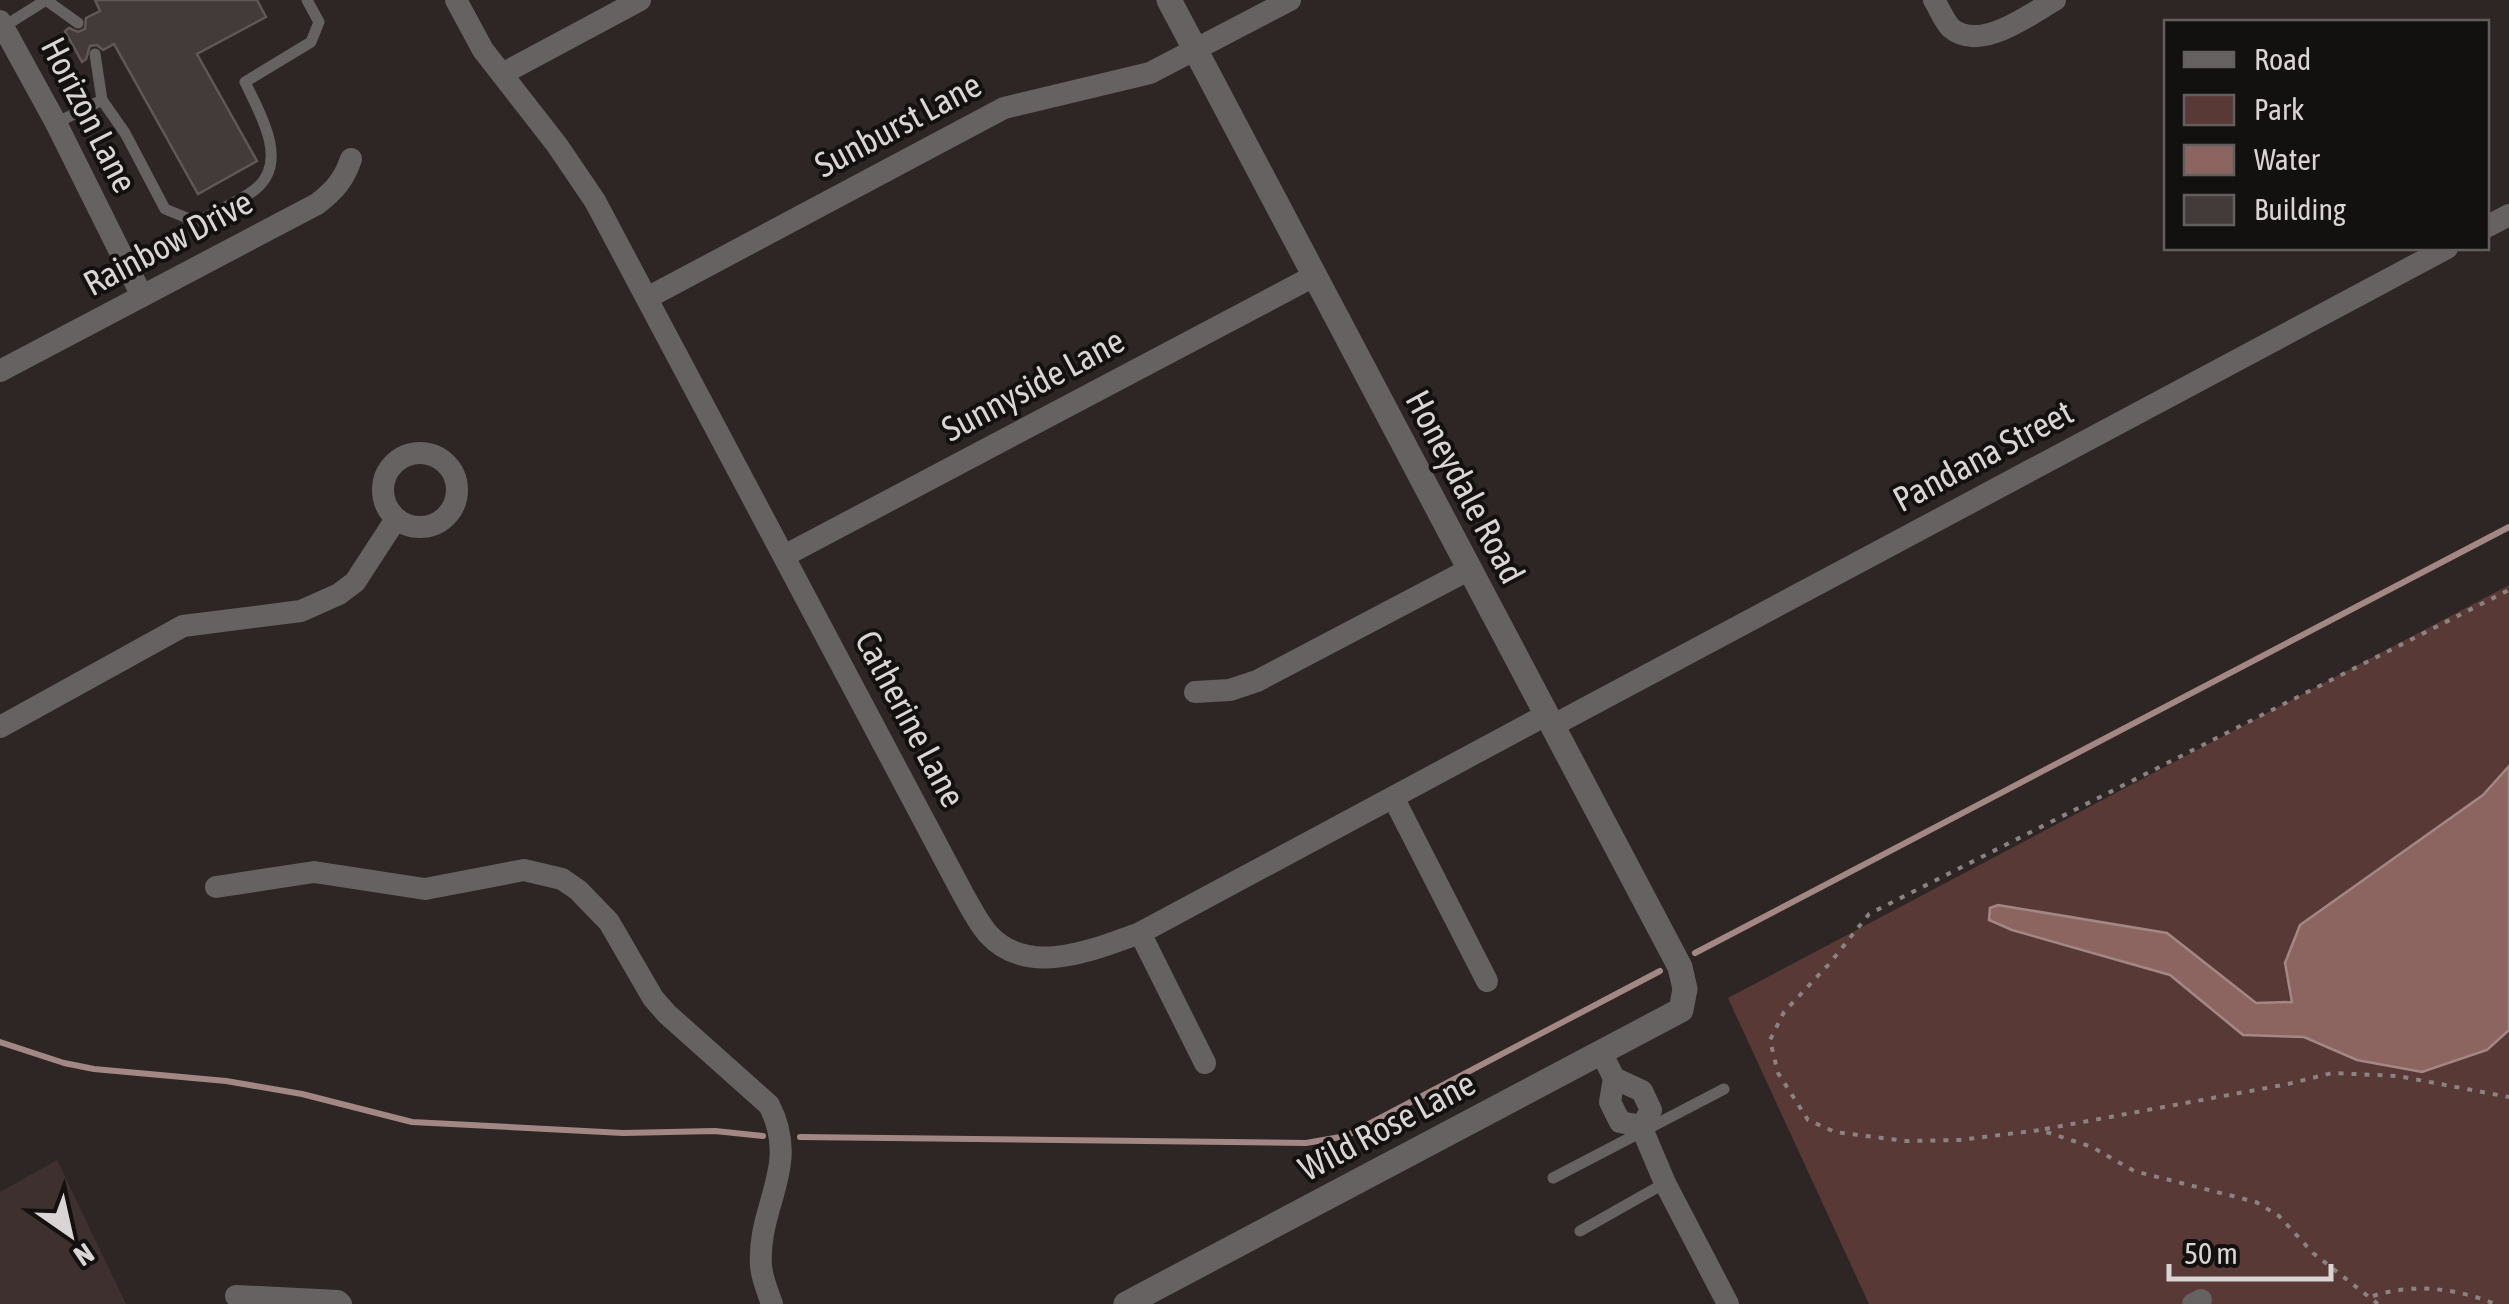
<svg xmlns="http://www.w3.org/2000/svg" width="2509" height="1304" font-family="'Asap Condensed',sans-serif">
	<rect width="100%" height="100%" fill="#2e2625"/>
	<polygon fill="#3e302e" points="57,1160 126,1304 0,1304 0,1192"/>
	<polygon fill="#583936" points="2509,585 2509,1304 1869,1304 1728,998"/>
	<polygon fill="#8c6561" stroke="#a38784" stroke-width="2.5" points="2509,766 2509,1030 2487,1050 2422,1072 2357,1060 2304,1037 2243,1035 2170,975 2012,930 1989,920 1990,908 1998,905 2167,933 2256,1003 2292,1002 2285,963 2300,925 2483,795"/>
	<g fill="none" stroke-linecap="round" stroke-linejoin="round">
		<g stroke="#a38784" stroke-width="6">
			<polyline points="1695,953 2509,527"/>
			<polyline points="0,1042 64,1063 94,1069 226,1081 302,1094 412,1122 623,1133 715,1131 763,1136"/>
			<polyline points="800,1137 1306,1143 1346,1136 1660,971"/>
		</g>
	</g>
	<polygon fill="#433b3a" stroke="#605756" stroke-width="2.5" points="95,0 257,0 266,17 197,54 257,161 198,194 114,44 103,50 97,45 90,46 86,59 82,62 65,31 69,28 78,32 85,29 86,18 100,11"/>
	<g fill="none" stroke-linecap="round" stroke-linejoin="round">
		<g stroke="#8a8382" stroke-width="4" stroke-dasharray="5 8" stroke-linecap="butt">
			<polyline points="2045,1129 2288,1084 2332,1073 2398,1076 2509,1097"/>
			<path d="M2373,1296C2413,1283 2456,1288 2495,1304"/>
			<polyline points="2378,1304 2313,1253 2279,1216 2256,1202 2134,1171 2092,1147 2040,1130 1960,1140 1906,1141 1835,1132 1808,1120 1778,1073 1770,1040 1784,1012 1830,963 1869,914 2509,590"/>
		</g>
		<g stroke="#666262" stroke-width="11">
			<polyline points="3,27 46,0 78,23"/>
			<path d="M95,54L102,100L125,133L165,209L197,222C214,212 246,199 259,186C288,158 258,110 245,82L311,42L319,22L307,0"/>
			<polyline points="56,123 102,100"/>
			<polyline points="1553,1178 1724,1089"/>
			<polyline points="1580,1231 1665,1183"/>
		</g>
		<g stroke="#666262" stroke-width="22">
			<path d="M456,0L483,50L557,145L595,201L963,894C971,908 978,923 989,935C1029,978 1095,949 1140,933L1546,715"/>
			<path d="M1934,0C1939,8 1944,21 1951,28C1980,53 2030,14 2055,0"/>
			<polyline points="0,21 56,123 142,296"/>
			<polyline points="502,74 640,0"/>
			<polyline points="2486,227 2509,215"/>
			<polyline points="647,298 1004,108 1150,73 1290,0"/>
			<path d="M0,371L317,204C334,191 344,180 351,159"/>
			<circle cx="420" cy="490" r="37"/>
			<polyline points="784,556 1314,276"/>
			<polyline points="1195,692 1230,690 1257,681 1470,569"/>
			<polyline points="1552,726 2447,248"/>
			<polyline points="0,727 183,626 301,611 339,594 355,582 396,519"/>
			<polyline points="1394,799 1487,981"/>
			<path d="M216,887L314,872L425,889L524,870L562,879L578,890L609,922L653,998L667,1014L769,1105C801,1167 757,1205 761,1266C762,1279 768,1292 772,1304"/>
			<polyline points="1140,933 1205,1063"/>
			<polyline points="1601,1052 1614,1078 1642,1091 1651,1110 1642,1126 1643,1131 1665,1183 1728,1304"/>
			<polyline points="1614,1078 1610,1102 1620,1122 1642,1126"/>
			<polyline points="236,1296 338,1301 341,1304"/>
			<polyline points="2193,1304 2201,1300"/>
		</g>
		<polyline stroke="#666262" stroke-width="25" points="1126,1304 1681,1010 1685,989 1680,967 1169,0"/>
	</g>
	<g text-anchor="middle" stroke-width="8" stroke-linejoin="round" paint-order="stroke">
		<g font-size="35" fill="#dad5d4" stroke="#131010">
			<text transform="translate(89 115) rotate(63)" y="12">Horizon Lane</text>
			<text transform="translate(898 125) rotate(-28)" y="12">Sunburst Lane</text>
			<text transform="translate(168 243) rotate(-28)" y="12">Rainbow Drive</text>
			<text transform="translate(1033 385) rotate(-28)" y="12">Sunnyside Lane</text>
			<text transform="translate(1983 456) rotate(-28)" y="12">Pandana Street</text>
			<text transform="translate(1465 487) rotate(62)" y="12">Honeydale Road</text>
			<text transform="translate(910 719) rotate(62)" y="12">Catherine Lane</text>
			<text transform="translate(1387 1126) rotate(-28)" y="12">Wild Rose Lane</text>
		</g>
	</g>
	<rect x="2164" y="20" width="325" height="230" fill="#131010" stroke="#635f5e" stroke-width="2.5"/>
	<rect x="2184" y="52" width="50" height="15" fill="#666262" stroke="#635f5e" stroke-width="2.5"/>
	<text x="2254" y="70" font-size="30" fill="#dad5d4">Road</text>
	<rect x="2184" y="95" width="50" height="30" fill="#583936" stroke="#635f5e" stroke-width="2.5"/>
	<text x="2254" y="120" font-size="30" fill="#dad5d4">Park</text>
	<rect x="2184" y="145" width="50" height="30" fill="#8c6561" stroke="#635f5e" stroke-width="2.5"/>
	<text x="2254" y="170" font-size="30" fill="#dad5d4">Water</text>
	<rect x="2184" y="195" width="50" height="30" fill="#433b3a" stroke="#635f5e" stroke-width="2.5"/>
	<text x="2254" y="220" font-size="30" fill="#dad5d4">Building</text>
	<g transform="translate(70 1234) rotate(146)" stroke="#131010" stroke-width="8" paint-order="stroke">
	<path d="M0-8L18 38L0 25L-18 38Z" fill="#dad5d4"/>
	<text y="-15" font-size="28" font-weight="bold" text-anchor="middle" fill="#dad5d4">N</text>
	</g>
	<path d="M2169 1264v15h162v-15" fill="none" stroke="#dad5d4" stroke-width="5"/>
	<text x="2184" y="1264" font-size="30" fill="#dad5d4" stroke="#131010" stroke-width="8" paint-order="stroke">50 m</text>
</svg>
